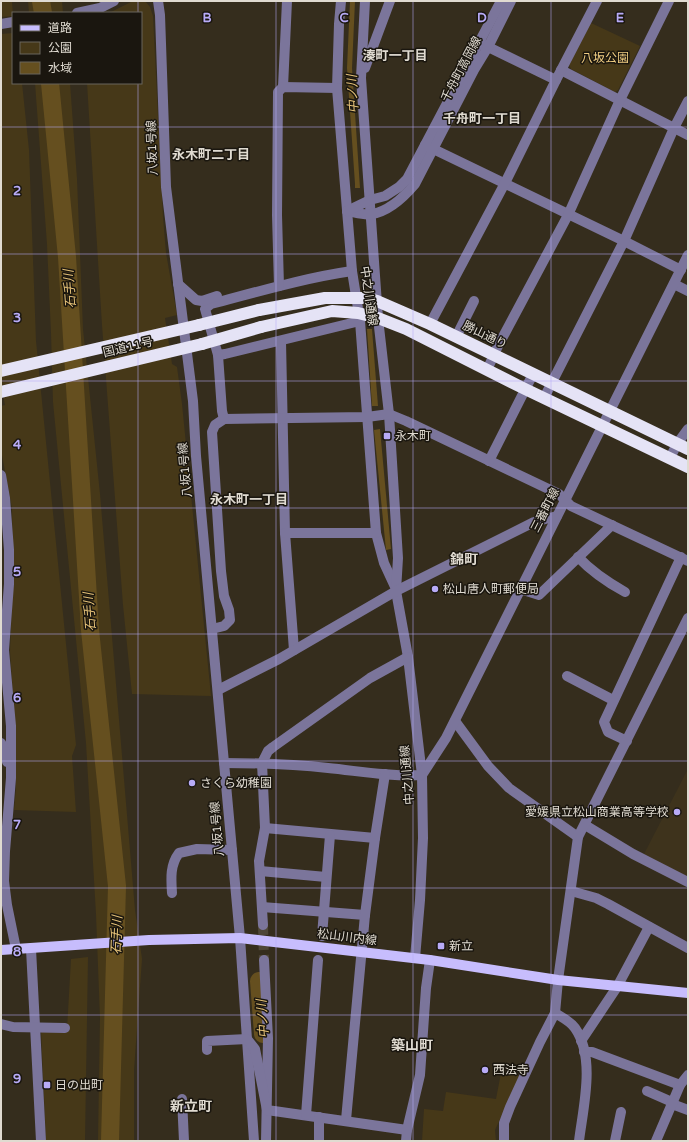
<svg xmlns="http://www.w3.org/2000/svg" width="689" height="1142" font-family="'Varela Round','Noto Sans JP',sans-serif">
	<rect width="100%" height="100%" fill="#352d1d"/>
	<polygon fill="#3e331c" points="688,769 688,877 644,854"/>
	<g fill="#463818">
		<polygon points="1,1 12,1 13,16 1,17"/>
		<polygon points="28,1 62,1 63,13 29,13"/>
		<polygon points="133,1 145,1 150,7 153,16 163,217 166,253 177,315 165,318 172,364 177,367 182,404 211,696 132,694 123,605 102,325 87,83 141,83 141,13 109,13"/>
		<polygon points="591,23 640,46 618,90 615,92 571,69 569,65"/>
		<polygon points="13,33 13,83 22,83 29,150 36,341 76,745 72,756 76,812 14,810 16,788 15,725 10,651 13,578 12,508 1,450 1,406 5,405 1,385 1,34"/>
		<polygon points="35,83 70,83 77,179 83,329 100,494 135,910 142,959 134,1070 134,1141 98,1141 100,1018 96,914 86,743 53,402 51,333 47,244"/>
		<polygon points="88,957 85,1141 46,1141 41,1029 67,1030 71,959"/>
		<polygon points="501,1073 520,1076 495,1130 496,1141 422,1141 424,1109 443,1111 446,1092 496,1099"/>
	</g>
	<g fill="#654f1f">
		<polygon points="350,1 355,1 352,68 360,188 355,188 355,184 347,68"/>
		<polygon points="367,329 372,329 378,406 372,406"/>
		<polygon points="380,429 391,549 386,550 374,430"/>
	</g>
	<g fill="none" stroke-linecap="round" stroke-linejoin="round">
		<g stroke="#654f1f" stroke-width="18">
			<polyline points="41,1 43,13"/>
			<polyline points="50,83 67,257 90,630 117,886 110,1141"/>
			<polyline points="259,981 263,1034"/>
		</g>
		<polyline stroke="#4f4738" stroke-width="10" stroke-dasharray="10 5" stroke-linecap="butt" points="263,925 264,960"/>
		<g stroke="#7b759b" stroke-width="10">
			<polyline points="158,1 160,15 166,187 193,401 196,456 240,938 254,1141"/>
			<polyline points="341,1 339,24 337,88 352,271 360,321 376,533 384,563 396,589"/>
			<polyline points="365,1 361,78 378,318 389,414 398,558 396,591 408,657 422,775 423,838 420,900 415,958"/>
			<polyline points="77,13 100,8 114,1"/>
			<polyline points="1,24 13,22"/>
			<polyline points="482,44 556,80"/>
			<polyline points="365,68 390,1"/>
			<polyline points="561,70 688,135"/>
			<polyline points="283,87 287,1"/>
			<polyline points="425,145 624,241 681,270"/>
			<path d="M347,211C354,212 365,216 372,214C390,211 404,197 415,184L474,70L488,47L511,1"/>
			<polyline points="347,211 370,200 385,196 399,187 407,179 501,1"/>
			<path d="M352,271C304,278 257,292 211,304L205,309L218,355L225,354L360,321"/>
			<polyline points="178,284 196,300 202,301 217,296"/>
			<polyline points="674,284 688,291"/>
			<polyline points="279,286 277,215 278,92 283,87 337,88"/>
			<polyline points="430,324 505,183 556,80 597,1"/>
			<polyline points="456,337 474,301"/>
			<polyline points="281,341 285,533 294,650"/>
			<polyline points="218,355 222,411 224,419 367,417 389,414 406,421 559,494 571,506 688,561"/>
			<polyline points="487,370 498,346 568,215 620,100 669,1"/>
			<polyline points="544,398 624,241 674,128 688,101"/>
			<polyline points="670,458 677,444 688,429"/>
			<polyline points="489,461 533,374"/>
			<polyline points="1,475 5,498 9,550 9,584 4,650 11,726 11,778 5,851 4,881 7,905 16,949"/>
			<polyline points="285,533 376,533"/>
			<path d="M578,557C592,572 607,582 625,592"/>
			<polyline points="520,589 539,595 612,525"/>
			<polyline points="212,629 224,626 230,620 229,610 224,596 221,571 212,432 215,425 224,419"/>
			<polyline points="567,676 613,700"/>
			<polyline points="218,690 279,659 396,591 534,522 557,516"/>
			<polyline points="455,721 488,766 509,788 578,837"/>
			<polyline points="627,741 608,732 604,722 681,557"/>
			<polyline points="1,743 4,749 7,762"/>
			<path d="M224,763C259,763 293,764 328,768C359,771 391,777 422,775L446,738L688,255"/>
			<polyline points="585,825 633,854 688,882"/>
			<polyline points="265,828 375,838"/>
			<polyline points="260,871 326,877"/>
			<polyline points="571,891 596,898 608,904 688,948"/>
			<path d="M172,893C171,878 170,865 179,853L197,849L232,850"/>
			<polyline points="262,907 365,915"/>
			<polyline points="263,925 259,861 265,828 262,763 268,751 273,747 370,678 408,657"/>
			<polyline points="322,936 330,835"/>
			<polyline points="31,949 41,1141"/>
			<polyline points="264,960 268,1038 266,1141"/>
			<path d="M555,1013C563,1018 570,1021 575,1028C596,1058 583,1108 579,1141"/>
			<polyline points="1,1024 13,1027 65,1028"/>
			<polyline points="581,1041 617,987 649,927"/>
			<polyline points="207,1050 207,1041 247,1039 255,1049 267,1110 407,1130"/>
			<polyline points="584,1052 592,1052 680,1085"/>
			<polyline points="647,1091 672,1102"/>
			<polyline points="182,1099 184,1141"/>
			<polyline points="672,1104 688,1110"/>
			<polyline points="306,1115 318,960"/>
			<polyline points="319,1117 319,1141"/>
			<polyline points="346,1120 365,915 375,838 385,774"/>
			<polyline points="406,1141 407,1130 420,1075 426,988 430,960"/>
			<polyline points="504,1141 504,1123 510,1107 540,1042 555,1013 558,980 578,837 688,618"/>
			<polyline points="615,1141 621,1112"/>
			<polyline points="656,1141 680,1085 688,1075"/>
		</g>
		<polyline stroke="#c7bdfd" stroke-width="10" points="1,950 149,940 240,938 430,960 558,980 688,993"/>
		<g stroke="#e5e3f6" stroke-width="12">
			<polyline points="259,310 325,298 367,298 377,301 430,324 688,449"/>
			<polyline points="261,327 332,311 358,313 378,318 406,329 525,389 688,467"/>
			<polyline points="1,371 199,325"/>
			<polyline points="1,392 202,344"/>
		</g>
		<g stroke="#e5e3f6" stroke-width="12">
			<polyline points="199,325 259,310"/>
			<polyline points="202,344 261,327"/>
		</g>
	</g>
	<path fill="none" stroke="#b8abf7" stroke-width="1" stroke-opacity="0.55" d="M138,1V13M276,1V1141M413,1V1141M551,1V1141M138,83V1141M1,127H688M1,254H688M1,381H688M1,508H688M1,634H688M1,761H688M1,888H688M1,1015H688"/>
	<g fill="#b8abf7" stroke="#1a160f" stroke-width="1.5">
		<rect x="383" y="432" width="8" height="8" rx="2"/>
		<circle cx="435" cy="589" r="4"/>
		<circle cx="192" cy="783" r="4"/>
		<circle cx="677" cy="812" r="4"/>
		<rect x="437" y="942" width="8" height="8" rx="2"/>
		<circle cx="485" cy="1070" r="4"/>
		<rect x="43" y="1081" width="8" height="8" rx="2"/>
	</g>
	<g text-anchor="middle" stroke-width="3" stroke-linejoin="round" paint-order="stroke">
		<g font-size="12" fill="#efcc81" stroke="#1a160f">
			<text x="605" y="62">八坂公園</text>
		</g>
		<g font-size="12" fill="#e0dbd1" stroke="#1a160f">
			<text transform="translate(461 69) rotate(-62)" y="4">千舟町高岡線</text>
			<text transform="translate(152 148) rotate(-92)" y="4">八坂1号線</text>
			<text transform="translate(369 296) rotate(82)" y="4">中之川通線</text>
			<text transform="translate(485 335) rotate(26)" y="4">勝山通り</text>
			<text transform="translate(128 347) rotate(-13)" y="4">国道11号</text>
			<text transform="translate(185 470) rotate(-95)" y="4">八坂1号線</text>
			<text transform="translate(545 510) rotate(-63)" y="4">三番町線</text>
			<text transform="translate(407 775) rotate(-95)" y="4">中之川通線</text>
			<text transform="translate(217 829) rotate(-95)" y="4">八坂1号線</text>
			<text transform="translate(347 937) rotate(7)" y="4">松山川内線</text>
		</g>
		<g font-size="12" fill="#e0dbd1" stroke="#1a160f" text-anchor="start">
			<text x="395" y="440">永木町</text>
			<text x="443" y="593">松山唐人町郵便局</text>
			<text x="200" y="787">さくら幼稚園</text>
			<text x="669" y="816" text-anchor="end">愛媛県立松山商業高等学校</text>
			<text x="449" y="950">新立</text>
			<text x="493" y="1074">西法寺</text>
			<text x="55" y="1089">日の出町</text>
		</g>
		<g font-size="13" font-weight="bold" fill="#e0dbd1" stroke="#1a160f">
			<text x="395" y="60">湊町一丁目</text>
			<text x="482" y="123">千舟町一丁目</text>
			<text x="211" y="159">永木町二丁目</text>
			<text x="249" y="504">永木町一丁目</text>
		</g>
		<g font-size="13" font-style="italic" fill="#e7c379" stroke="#1a160f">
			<text transform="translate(352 94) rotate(-93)" y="5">中ノ川</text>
			<text transform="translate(69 289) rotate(-94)" y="5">石手川</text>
			<text transform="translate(89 612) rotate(-94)" y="5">石手川</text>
			<text transform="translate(116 935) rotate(-88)" y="5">石手川</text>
			<text transform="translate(262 1019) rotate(-94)" y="5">中ノ川</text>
		</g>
		<g font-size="14" font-weight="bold" fill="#e0dbd1" stroke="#1a160f">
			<text x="464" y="564">錦町</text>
			<text x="412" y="1050">築山町</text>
			<text x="191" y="1111">新立町</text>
		</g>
	</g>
	<g font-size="13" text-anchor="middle" font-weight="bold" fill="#b8abf7" stroke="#1a160f" stroke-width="3" stroke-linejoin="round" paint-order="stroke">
		<text x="207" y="22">B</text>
		<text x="344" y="22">C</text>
		<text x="482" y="22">D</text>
		<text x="620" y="22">E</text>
		<text x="17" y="195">2</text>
		<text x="17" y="322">3</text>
		<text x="17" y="449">4</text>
		<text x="17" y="576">5</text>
		<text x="17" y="702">6</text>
		<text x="17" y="829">7</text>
		<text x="17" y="956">8</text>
		<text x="17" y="1083">9</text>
	</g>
	<rect width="689" height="1142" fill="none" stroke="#e0dbd1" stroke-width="4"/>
	<rect x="12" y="12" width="130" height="72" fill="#1a160f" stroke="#69655d"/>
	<rect x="20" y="25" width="20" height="6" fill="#c7bdfd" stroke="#69655d"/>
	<text x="48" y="32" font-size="12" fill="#e0dbd1">道路</text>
	<rect x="20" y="42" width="20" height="12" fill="#463818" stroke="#69655d"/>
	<text x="48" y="52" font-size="12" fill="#e0dbd1">公園</text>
	<rect x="20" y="62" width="20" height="12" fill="#654f1f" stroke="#69655d"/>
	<text x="48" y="72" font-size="12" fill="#e0dbd1">水域</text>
</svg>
